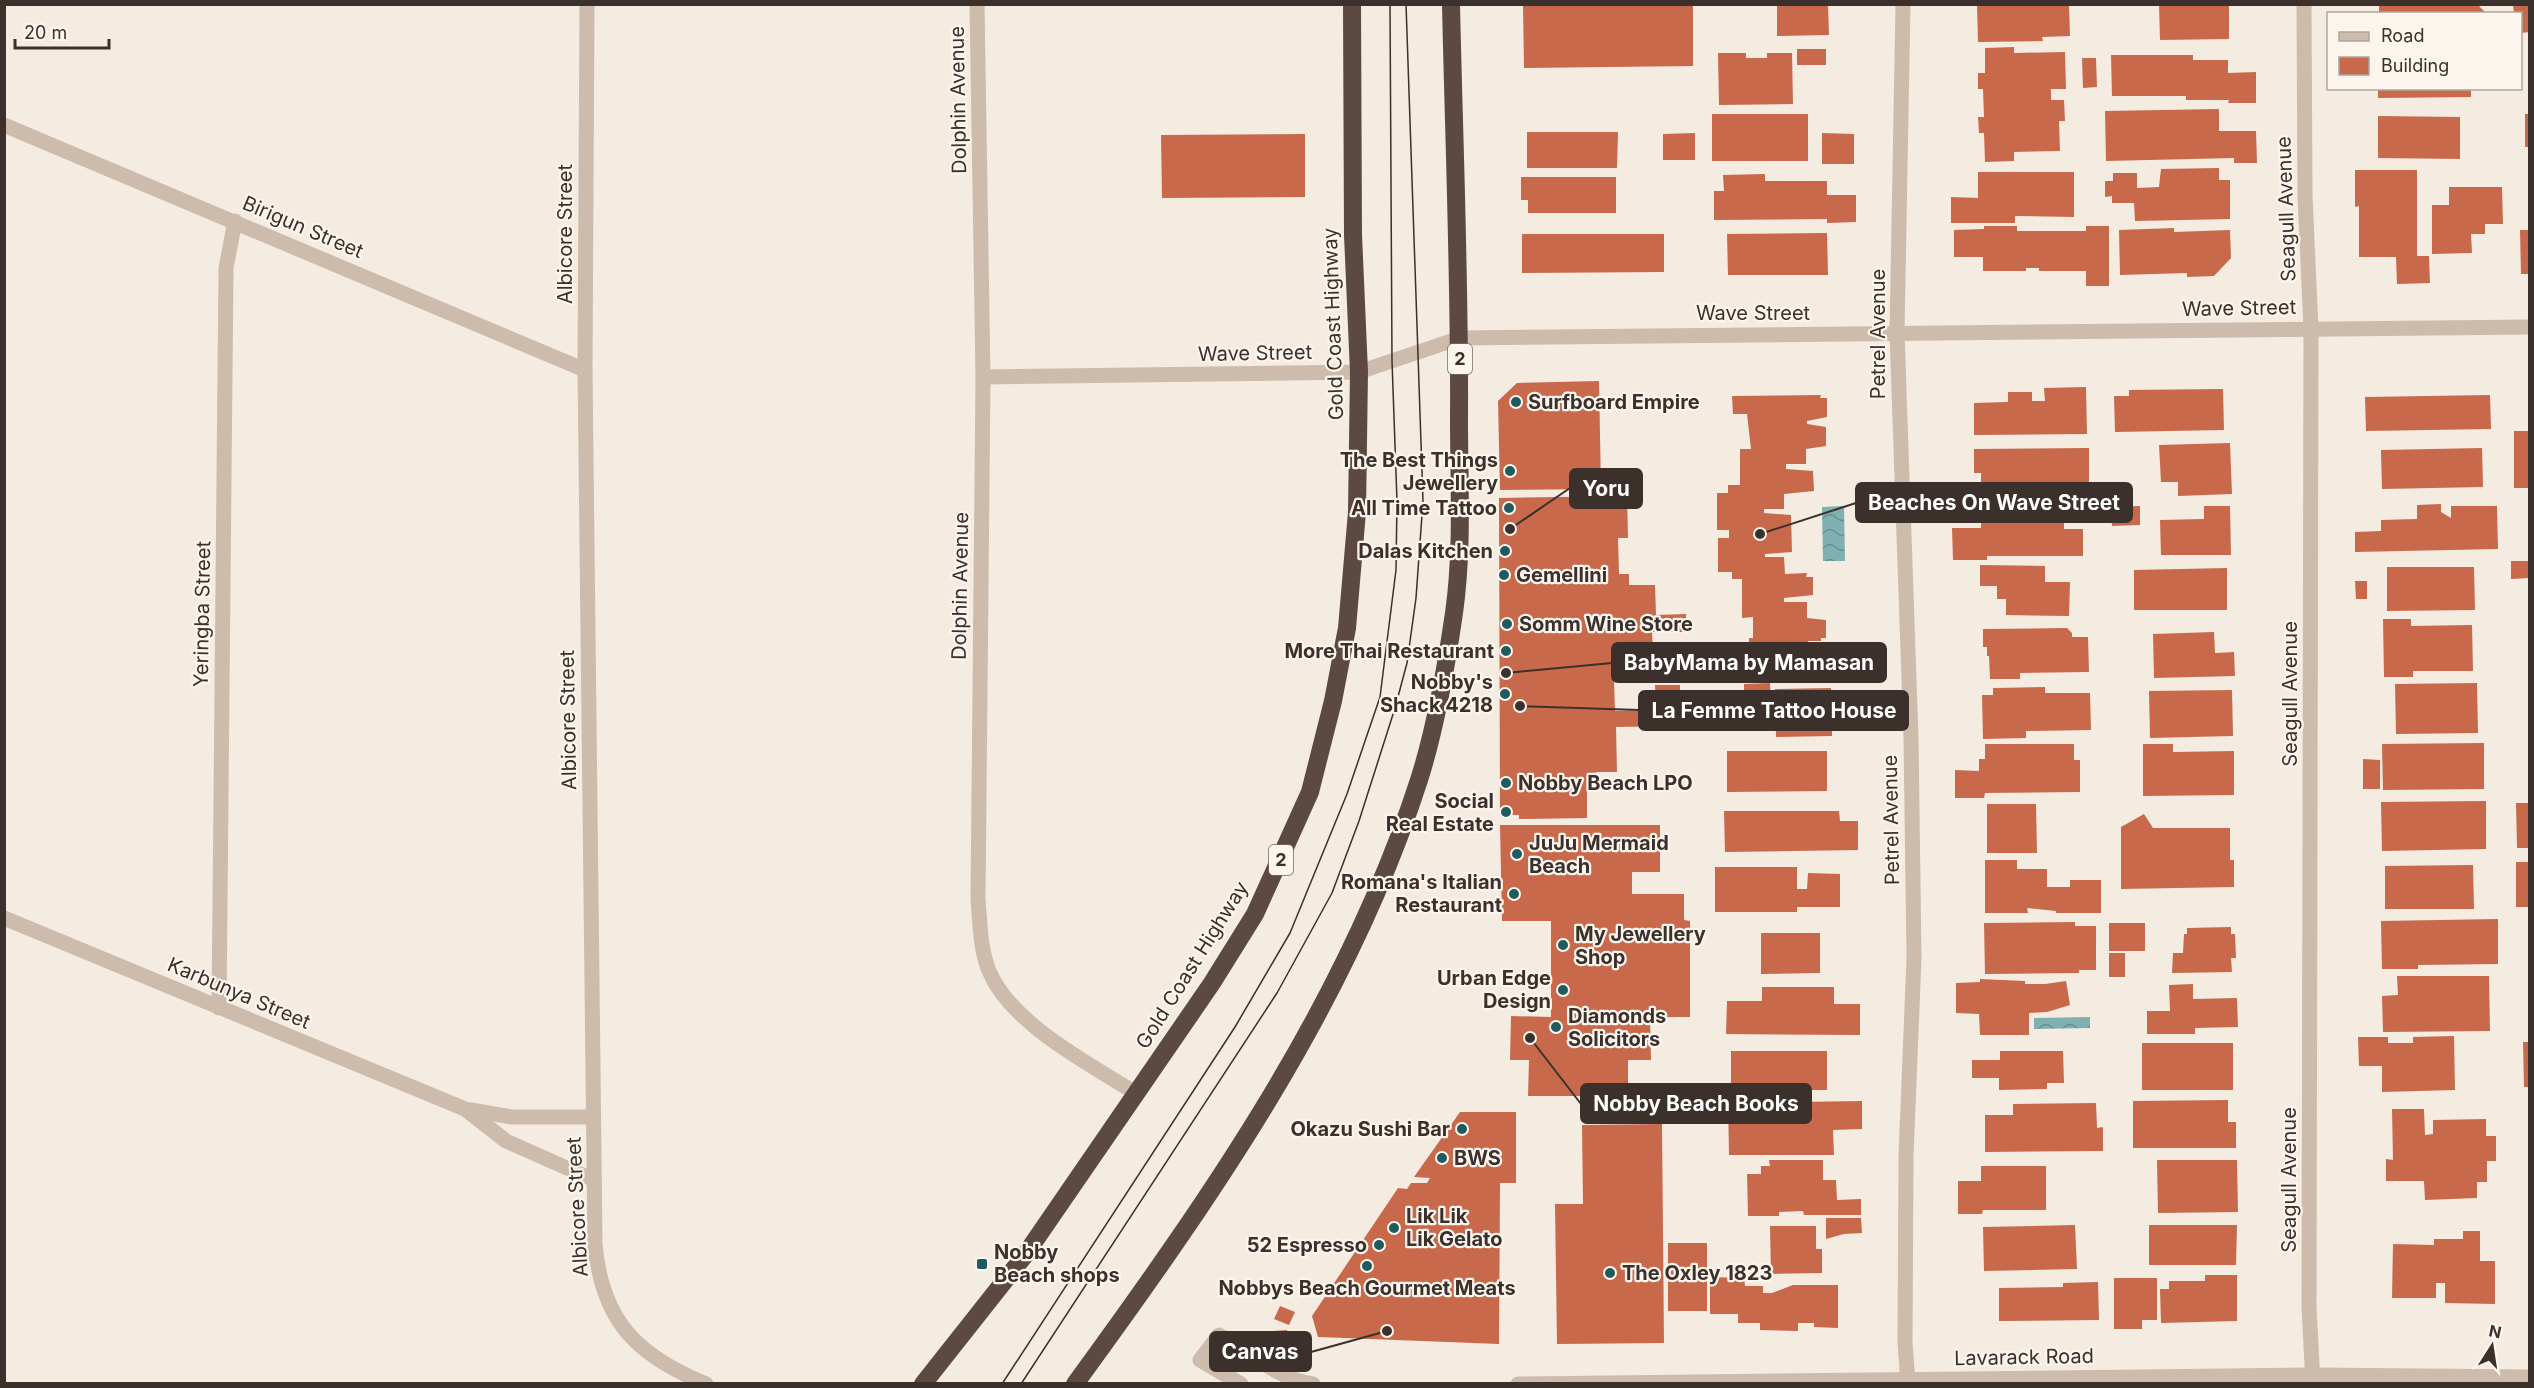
<svg xmlns="http://www.w3.org/2000/svg" width="2534" height="1388" font-family="Inter,sans-serif">
	<defs>
		<pattern id="water-waves" width="16" height="10" patternUnits="userSpaceOnUse" patternTransform="scale(1.5)"><rect width="16" height="10" fill="#7fb0b2"/><path d="M0 5q4-4 8 0t8 0" fill="none" stroke="#699091"/></pattern>
	</defs>
	<rect width="100%" height="100%" fill="#f4ebe1"/>
	<g fill="url(#water-waves)">
		<polygon points="1844,506 1845,561 1823,561 1822,507"/>
		<polygon points="2090,1017 2090,1028 2034,1029 2034,1018"/>
	</g>
	<g fill="#c8694b">
		<polygon points="1777,4 1828,4 1829,35 1777,36"/>
		<polygon points="1977,4 2069,4 2070,36 2042,37 2043,41 1978,42"/>
		<polygon points="2159,4 2229,4 2229,39 2160,40"/>
		<polygon points="2379,4 2477,4 2487,14 2379,14"/>
		<polygon points="2523,4 2530,4 2530,32 2520,33 2520,14 2514,14 2513,5"/>
		<polygon points="1693,5 1693,66 1524,68 1523,6"/>
		<polygon points="2014,47 2014,53 2065,52 2066,89 2051,89 2051,100 2064,100 2065,121 2059,121 2060,151 2014,152 2014,161 1985,162 1984,133 1979,133 1978,117 1984,117 1983,89 1978,89 1978,73 1985,73 1985,48"/>
		<rect x="1797" y="49" width="29" height="16"/>
		<polygon points="1718,53 1746,53 1746,58 1767,58 1767,53 1792,53 1793,104 1719,105"/>
		<polygon points="2111,55 2193,55 2193,60 2228,60 2228,73 2256,72 2256,103 2228,103 2229,100 2186,100 2186,96 2112,96"/>
		<polygon points="2082,58 2096,58 2097,87 2083,88"/>
		<polygon points="2378,88 2471,88 2471,97 2378,98"/>
		<polygon points="2219,109 2219,131 2256,131 2257,163 2234,163 2234,158 2106,161 2105,111"/>
		<rect x="1712" y="114" width="96" height="47"/>
		<rect x="2525" y="114" width="5" height="33"/>
		<polygon points="2378,116 2460,117 2460,159 2378,158"/>
		<polygon points="1527,132 1618,132 1617,168 1527,168"/>
		<polygon points="1695,133 1695,160 1663,160 1663,134"/>
		<polygon points="1822,133 1854,134 1854,164 1822,164"/>
		<polygon points="1305,134 1305,197 1162,198 1161,135"/>
		<polygon points="2219,168 2219,180 2230,180 2230,219 2135,221 2134,203 2112,203 2112,196 2105,197 2105,181 2113,181 2113,173 2137,173 2137,188 2159,187 2161,169"/>
		<polygon points="2355,170 2417,170 2417,256 2429,256 2430,283 2397,284 2396,257 2359,257 2359,206 2355,207"/>
		<polygon points="1978,172 2074,172 2074,217 2015,216 2015,223 1951,223 1951,197 1978,198"/>
		<polygon points="1765,174 1765,181 1827,181 1827,195 1856,195 1856,222 1827,223 1827,219 1714,220 1714,191 1724,191 1723,175"/>
		<polygon points="1521,177 1616,177 1616,213 1528,213 1528,200 1521,200"/>
		<polygon points="2449,187 2502,187 2503,224 2485,224 2485,234 2471,234 2472,253 2432,254 2432,205 2449,205"/>
		<polygon points="1984,226 2017,226 2017,231 2086,231 2086,226 2109,226 2109,286 2086,286 2086,271 2039,271 2039,268 2026,268 2026,271 1983,271 1983,257 1954,257 1954,230 1984,229"/>
		<polygon points="2174,228 2174,232 2230,230 2231,258 2214,276 2187,277 2187,273 2120,275 2119,230"/>
		<polygon points="2520,230 2530,230 2530,274 2521,274"/>
		<polygon points="1827,233 1828,275 1728,275 1727,234"/>
		<polygon points="1522,234 1664,234 1664,272 1522,273"/>
		<polygon points="1599,381 1601,489 1500,490 1498,401 1517,383"/>
		<polygon points="2086,387 2087,434 1974,435 1974,403 2008,402 2008,392 2032,392 2032,401 2045,401 2044,388"/>
		<polygon points="2223,389 2224,430 2115,432 2114,396 2129,396 2129,390"/>
		<polygon points="1821,395 1820,398 1827,398 1827,417 1807,421 1807,424 1826,427 1826,446 1806,449 1806,464 1786,464 1786,469 1813,471 1814,491 1784,494 1784,509 1764,509 1764,513 1791,515 1792,552 1765,554 1765,557 1784,557 1785,574 1807,573 1806,577 1813,577 1813,595 1784,598 1784,602 1807,602 1807,618 1826,620 1826,638 1821,638 1821,641 1808,641 1808,647 1828,649 1828,668 1822,667 1822,671 1749,671 1749,638 1753,638 1753,617 1742,618 1742,579 1732,579 1732,572 1718,572 1718,538 1729,538 1729,530 1717,530 1717,493 1728,493 1728,485 1740,485 1740,449 1751,449 1747,414 1733,414 1732,396"/>
		<polygon points="2490,395 2491,429 2366,431 2365,397"/>
		<rect x="2514" y="431" width="16" height="57"/>
		<polygon points="2230,443 2232,494 2178,496 2178,482 2161,482 2159,445"/>
		<polygon points="2089,448 2089,496 1981,496 1981,473 1974,473 1974,449"/>
		<polygon points="2482,448 2483,487 2382,489 2381,450"/>
		<polygon points="1627,496 1628,538 1618,538 1619,574 1629,574 1629,585 1655,585 1656,615 1686,614 1686,632 1652,632 1653,650 1690,649 1691,679 1614,680 1615,711 1656,710 1655,685 1680,685 1680,726 1616,727 1617,772 1596,772 1597,791 1587,791 1587,818 1519,819 1519,815 1500,815 1499,498"/>
		<polygon points="2441,504 2441,512 2451,518 2451,506 2497,506 2498,549 2355,552 2355,532 2381,531 2381,520 2417,519 2417,505"/>
		<polygon points="2140,506 2140,525 2112,526 2111,507"/>
		<polygon points="2204,506 2230,506 2231,555 2161,555 2160,520 2204,519"/>
		<polygon points="1981,508 2064,508 2064,529 2083,529 2083,556 1987,556 1987,560 1953,560 1952,528 1981,528"/>
		<polygon points="2511,561 2530,561 2530,578 2511,579"/>
		<polygon points="1980,565 2045,566 2045,582 2070,582 2069,616 2006,615 2006,599 1997,599 1997,586 1980,586"/>
		<polygon points="2387,567 2474,567 2475,610 2387,611"/>
		<polygon points="2227,568 2227,610 2134,610 2134,570"/>
		<polygon points="2355,581 2367,581 2367,599 2356,599"/>
		<polygon points="2383,619 2411,619 2411,626 2472,625 2473,671 2413,671 2413,677 2384,677"/>
		<polygon points="2067,628 2072,633 2072,637 2088,637 2089,672 2020,673 2020,679 1990,679 1989,656 1987,656 1987,647 1983,647 1983,629"/>
		<polygon points="2214,632 2215,653 2234,652 2235,676 2154,678 2153,634"/>
		<polygon points="1770,683 1771,706 1744,706 1744,684"/>
		<polygon points="2477,683 2478,733 2396,734 2395,684"/>
		<polygon points="2045,687 2045,693 2090,693 2091,730 2026,731 2026,738 1983,739 1982,695 1993,695 1993,688"/>
		<polygon points="1831,688 1832,736 1776,737 1775,689"/>
		<polygon points="2232,690 2233,736 2150,738 2149,691"/>
		<polygon points="2484,743 2484,789 2383,790 2382,744"/>
		<polygon points="1985,744 2074,744 2074,760 2080,760 2080,792 1985,793 1984,798 1955,798 1955,770 1979,771 1979,759 1985,759"/>
		<polygon points="2143,744 2173,744 2173,752 2234,751 2234,795 2143,796"/>
		<polygon points="1727,751 1827,751 1827,791 1727,792"/>
		<polygon points="2363,759 2380,760 2380,789 2363,789"/>
		<polygon points="2486,801 2486,849 2382,851 2381,802"/>
		<polygon points="2516,803 2530,803 2530,848 2517,848"/>
		<polygon points="1987,804 2036,804 2037,853 1987,853"/>
		<polygon points="1724,811 1839,811 1840,821 1858,821 1858,850 1725,852"/>
		<polygon points="2144,814 2153,828 2230,828 2230,860 2234,860 2234,887 2121,889 2121,827"/>
		<polygon points="1500,825 1660,825 1660,872 1632,872 1632,894 1684,894 1684,920 1690,921 1690,1017 1650,1017 1651,1060 1628,1060 1628,1096 1528,1096 1529,1060 1510,1060 1511,1016 1551,1017 1551,921 1502,921"/>
		<polygon points="1985,860 2017,860 2017,869 2047,869 2047,887 2070,887 2070,880 2101,880 2101,913 2056,913 2056,911 2027,908 2028,913 1985,913"/>
		<rect x="2516" y="862" width="14" height="45"/>
		<polygon points="2473,865 2474,909 2385,909 2385,866"/>
		<polygon points="1715,867 1797,867 1797,889 1807,889 1808,873 1840,874 1840,907 1797,907 1797,912 1715,912"/>
		<polygon points="2498,919 2498,964 2418,965 2418,969 2382,969 2381,921"/>
		<polygon points="2075,922 2075,926 2096,926 2096,970 2079,970 2079,973 1985,974 1984,923"/>
		<rect x="2109" y="923" width="36" height="28"/>
		<polygon points="2231,927 2231,934 2235,934 2236,958 2231,958 2232,972 2172,973 2173,953 2183,953 2184,934 2187,934 2187,928"/>
		<polygon points="1761,933 1820,933 1820,973 1761,974"/>
		<rect x="2109" y="953" width="16" height="24"/>
		<polygon points="2397,976 2489,976 2490,1031 2383,1032 2382,996 2398,995"/>
		<polygon points="1980,979 2025,981 2025,984 2045,984 2066,981 2070,1005 2047,1012 2029,1013 2029,1035 1980,1035 1979,1014 1956,1013 1956,983 1980,982"/>
		<polygon points="2193,984 2193,999 2237,998 2238,1027 2195,1028 2195,1034 2147,1034 2147,1011 2170,1011 2169,985"/>
		<polygon points="1762,987 1834,987 1834,1004 1860,1004 1860,1035 1726,1034 1727,1001 1762,1001"/>
		<polygon points="2454,1036 2455,1090 2382,1092 2382,1066 2359,1066 2358,1037 2388,1037 2388,1043 2413,1043 2413,1037"/>
		<polygon points="2523,1042 2530,1042 2530,1087 2524,1087"/>
		<rect x="2142" y="1043" width="91" height="47"/>
		<polygon points="1731,1051 1827,1051 1827,1090 1746,1090 1746,1085 1731,1085"/>
		<polygon points="2000,1051 2063,1051 2064,1083 2047,1083 2047,1089 1999,1090 1999,1078 1972,1078 1972,1060 2000,1060"/>
		<polygon points="2228,1100 2228,1122 2236,1122 2236,1148 2133,1148 2133,1101"/>
		<polygon points="1728,1101 1775,1102 1774,1121 1797,1120 1797,1102 1862,1101 1862,1129 1833,1130 1834,1155 1729,1155"/>
		<polygon points="2096,1103 2097,1128 2103,1127 2103,1151 1985,1152 1985,1115 2013,1115 2013,1104"/>
		<polygon points="2392,1109 2424,1109 2425,1135 2433,1134 2433,1120 2486,1119 2486,1136 2496,1136 2496,1161 2487,1161 2487,1182 2477,1182 2477,1198 2425,1200 2424,1181 2386,1181 2386,1159 2393,1160"/>
		<polygon points="1460,1112 1516,1112 1516,1183 1500,1183 1499,1344 1318,1337 1312,1316 1398,1188 1407,1189 1411,1183 1427,1183 1430,1178 1414,1177"/>
		<polygon points="1662,1124 1664,1343 1557,1344 1555,1204 1583,1204 1582,1125"/>
		<polygon points="1769,1160 1823,1160 1823,1180 1836,1180 1837,1200 1861,1199 1861,1215 1804,1215 1803,1211 1779,1212 1779,1216 1748,1216 1747,1174 1761,1174 1761,1166 1770,1166"/>
		<polygon points="2157,1160 2237,1160 2238,1212 2158,1213"/>
		<polygon points="1981,1166 2046,1166 2046,1210 1983,1210 1982,1214 1958,1214 1958,1181 1981,1181"/>
		<polygon points="1826,1218 1861,1218 1862,1233 1844,1234 1826,1239"/>
		<polygon points="2075,1225 2077,1269 1984,1271 1983,1227"/>
		<polygon points="2149,1225 2237,1225 2236,1265 2149,1265"/>
		<polygon points="1770,1226 1816,1226 1816,1249 1822,1249 1822,1273 1771,1274"/>
		<polygon points="2463,1231 2480,1231 2480,1261 2495,1261 2495,1304 2445,1303 2445,1283 2436,1283 2436,1298 2392,1298 2393,1244 2434,1245 2434,1239 2463,1239"/>
		<rect x="1668" y="1243" width="39" height="68"/>
		<polygon points="2205,1275 2237,1275 2237,1321 2161,1323 2160,1289 2169,1289 2169,1281 2205,1281"/>
		<polygon points="1710,1277 1744,1278 1745,1286 1763,1286 1763,1293 1772,1293 1793,1285 1838,1285 1838,1328 1814,1327 1814,1323 1798,1323 1798,1331 1760,1330 1760,1323 1738,1323 1738,1314 1710,1314"/>
		<polygon points="2114,1278 2157,1278 2157,1320 2142,1320 2142,1329 2114,1329"/>
		<polygon points="2098,1282 2099,1320 1999,1321 1999,1288 2063,1287 2063,1283"/>
		<polygon points="1280,1306 1295,1312 1289,1325 1274,1319"/>
		<polygon points="1287,1330 1289,1347 1274,1347 1273,1331"/>
	</g>
	<g fill="none" stroke-linecap="round" stroke-linejoin="round">
		<g stroke="#cdbbac" stroke-width="15">
			<path d="M587,4L585,370L595,1244C602,1321 636,1355 706,1384"/>
			<path d="M977,4L983,377L978,899C980,923 980,948 989,971C1011,1024 1090,1064 1137,1094"/>
			<polyline points="1903,4 1897,333 1911,737 1914,958 1906,1156 1905,1342 1908,1384"/>
			<polyline points="2304,4 2305,196 2311,329 2309,1307 2313,1384"/>
			<polyline points="4,125 585,370"/>
			<polyline points="983,377 1359,372 1460,338 2530,327"/>
			<polyline points="4,918 465,1109 506,1141 594,1180"/>
			<polyline points="219,1008 226,268 235,221"/>
			<polyline points="471,1110 512,1117 593,1117"/>
			<path d="M1241,1384L1200,1360L1219,1335C1249,1352 1278,1379 1313,1384"/>
			<polyline points="1518,1384 2313,1375 2530,1377"/>
		</g>
		<g stroke="#5c4a42" stroke-width="18">
			<polyline points="923,1384 1025,1255 1212,983 1255,914 1310,792 1333,701 1347,628 1357,512 1359,372 1353,235 1352,4"/>
			<path d="M1075,1384C1212,1196 1347,1003 1419,780C1436,727 1446,668 1454,613C1463,549 1459,485 1459,420C1460,282 1454,143 1451,4"/>
		</g>
		<g stroke="#3b302b" stroke-width="1.5">
			<polyline points="1002,1384 1235,1027 1290,933 1347,794 1380,697 1396,570 1397,501 1392,361 1390,4"/>
			<polyline points="1021,1384 1277,993 1332,893 1359,821 1395,708 1407,663 1416,598 1423,501 1406,4"/>
		</g>
	</g>
	<g fill="#1f5a5e" stroke="#fbf5ee" stroke-width="2">
		<circle cx="1516" cy="402" r="6"/>
		<circle cx="1510" cy="471" r="6"/>
		<circle cx="1509" cy="508" r="6"/>
		<circle cx="1505" cy="551" r="6"/>
		<circle cx="1504" cy="575" r="6"/>
		<circle cx="1507" cy="624" r="6"/>
		<circle cx="1506" cy="651" r="6"/>
		<circle cx="1505" cy="694" r="6"/>
		<circle cx="1506" cy="783" r="6"/>
		<circle cx="1506" cy="812" r="6"/>
		<circle cx="1517" cy="854" r="6"/>
		<circle cx="1514" cy="894" r="6"/>
		<circle cx="1563" cy="945" r="6"/>
		<circle cx="1563" cy="990" r="6"/>
		<circle cx="1556" cy="1027" r="6"/>
		<circle cx="1462" cy="1129" r="6"/>
		<circle cx="1442" cy="1158" r="6"/>
		<circle cx="1394" cy="1228" r="6"/>
		<circle cx="1379" cy="1245" r="6"/>
		<rect x="976" y="1258" width="12" height="12" rx="3"/>
		<circle cx="1367" cy="1266" r="6"/>
		<circle cx="1610" cy="1273" r="6"/>
	</g>
	<g text-anchor="middle" stroke-width="4.5" stroke-linejoin="round" paint-order="stroke">
		<g fill="#fbf5ee" stroke="#756b66" stroke-width="1.5">
			<rect x="1448" y="344" width="24" height="30" rx="4.5"/>
			<rect x="1269" y="845" width="24" height="30" rx="4.5"/>
		</g>
		<g font-size="18" font-weight="bold" fill="#3b302b">
			<text x="1460" y="365">2</text>
			<text x="1281" y="866">2</text>
		</g>
		<g font-size="20" fill="#3b302b" stroke="#fbf5ee">
			<text transform="translate(958 100) rotate(-91)" y="7">Dolphin Avenue</text>
			<text transform="translate(2286 209) rotate(-92)" y="7">Seagull Avenue</text>
			<text transform="translate(303 227) rotate(23)" y="7">Birigun Street</text>
			<text transform="translate(565 234) rotate(-90)" y="7">Albicore Street</text>
			<text transform="translate(2239 308) rotate(-1)" y="7">Wave Street</text>
			<text x="1753" y="320">Wave Street</text>
			<text transform="translate(1333 324) rotate(-92)" y="7">Gold Coast Highway</text>
			<text transform="translate(1878 334) rotate(-90)" y="7">Petrel Avenue</text>
			<text transform="translate(1255 353) rotate(-1)" y="7">Wave Street</text>
			<text transform="translate(960 586) rotate(-89)" y="7">Dolphin Avenue</text>
			<text transform="translate(202 614) rotate(-89)" y="7">Yeringba Street</text>
			<text transform="translate(2290 694) rotate(-90)" y="7">Seagull Avenue</text>
			<text transform="translate(568 720) rotate(-91)" y="7">Albicore Street</text>
			<text transform="translate(1891 820) rotate(-91)" y="7">Petrel Avenue</text>
			<text transform="translate(1192 965) rotate(-58)" y="7">Gold Coast Highway</text>
			<text transform="translate(239 993) rotate(23)" y="7">Karbunya Street</text>
			<text transform="translate(2289 1180) rotate(-90)" y="7">Seagull Avenue</text>
			<text transform="translate(577 1207) rotate(-93)" y="7">Albicore Street</text>
			<text transform="translate(2024 1357) rotate(-1)" y="7">Lavarack Road</text>
		</g>
		<g font-size="20" font-weight="bold" fill="#3b302b" stroke="#fbf5ee" text-anchor="start">
			<text x="1528" y="409">Surfboard Empire</text>
			<text x="1498" y="467" text-anchor="end">The Best Things<tspan x="1498" dy="23">Jewellery</tspan></text>
			<text x="1497" y="515" text-anchor="end">All Time Tattoo</text>
			<text x="1493" y="558" text-anchor="end">Dalas Kitchen</text>
			<text x="1516" y="582">Gemellini</text>
			<text x="1519" y="631">Somm Wine Store</text>
			<text x="1494" y="658" text-anchor="end">More Thai Restaurant</text>
			<text x="1493" y="689" text-anchor="end">Nobby's<tspan x="1493" dy="23">Shack 4218</tspan></text>
			<text x="1518" y="790">Nobby Beach LPO</text>
			<text x="1494" y="808" text-anchor="end">Social<tspan x="1494" dy="23">Real Estate</tspan></text>
			<text x="1529" y="850">JuJu Mermaid<tspan x="1529" dy="23">Beach</tspan></text>
			<text x="1502" y="889" text-anchor="end">Romana's Italian<tspan x="1502" dy="23">Restaurant</tspan></text>
			<text x="1575" y="941">My Jewellery<tspan x="1575" dy="23">Shop</tspan></text>
			<text x="1551" y="985" text-anchor="end">Urban Edge<tspan x="1551" dy="23">Design</tspan></text>
			<text x="1568" y="1023">Diamonds<tspan x="1568" dy="23">Solicitors</tspan></text>
			<text x="1450" y="1136" text-anchor="end">Okazu Sushi Bar</text>
			<text x="1454" y="1165">BWS</text>
			<text x="1406" y="1223">Lik Lik<tspan x="1406" dy="23">Lik Gelato</tspan></text>
			<text x="1367" y="1252" text-anchor="end">52 Espresso</text>
			<text x="994" y="1259">Nobby<tspan x="994" dy="23">Beach shops</tspan></text>
			<text x="1622" y="1280">The Oxley 1823</text>
			<text x="1367" y="1295" text-anchor="middle">Nobbys Beach Gourmet Meats</text>
		</g>
	</g>
	<path fill="none" stroke="#3b302b" stroke-width="2" d="M1510 529L1570 488M1760 534L1856 503M1506 673L1612 663M1520 706L1639 710M1530 1038L1581 1104M1387 1331L1311 1352"/>
	<g fill="#3b302b" stroke="#fbf5ee" stroke-width="2">
		<circle cx="1510" cy="529" r="6"/>
		<circle cx="1760" cy="534" r="6"/>
		<circle cx="1506" cy="673" r="6"/>
		<circle cx="1520" cy="706" r="6"/>
		<circle cx="1530" cy="1038" r="6"/>
		<circle cx="1387" cy="1331" r="6"/>
	</g>
	<g fill="#3b302b" stroke="#3b302b" stroke-width="2">
		<rect x="1570" y="469" width="72" height="39" rx="6"/>
		<rect x="1856" y="483" width="276" height="39" rx="6"/>
		<rect x="1612" y="643" width="274" height="39" rx="6"/>
		<rect x="1639" y="691" width="269" height="39" rx="6"/>
		<rect x="1581" y="1084" width="230" height="39" rx="6"/>
		<rect x="1210" y="1332" width="101" height="39" rx="6"/>
	</g>
	<g font-size="21" text-anchor="middle" font-weight="bold" fill="#fff">
		<text x="1606" y="496">Yoru</text>
		<text x="1994" y="510">Beaches On Wave Street</text>
		<text x="1749" y="670">BabyMama by Mamasan</text>
		<text x="1774" y="718">La Femme Tattoo House</text>
		<text x="1696" y="1111">Nobby Beach Books</text>
		<text x="1260" y="1359">Canvas</text>
	</g>
	<rect width="2534" height="1388" fill="none" stroke="#3b302b" stroke-width="12"/>
	<rect x="2327" y="12" width="195" height="78" fill="#fbf5ee" stroke="#aea6a0" stroke-width="1.5"/>
	<rect x="2339" y="32" width="30" height="9" fill="#cdbbac" stroke="#aea6a0" stroke-width="1.5"/>
	<text x="2381" y="42" font-size="18" fill="#3b302b">Road</text>
	<rect x="2339" y="57" width="30" height="18" fill="#c8694b" stroke="#aea6a0" stroke-width="1.5"/>
	<text x="2381" y="72" font-size="18" fill="#3b302b">Building</text>
	<g transform="translate(2492 1346) rotate(12)" stroke="#fbf5ee" stroke-width="4.5" paint-order="stroke">
	<path d="M0-4.5L10 22L0 15L-10 22Z" fill="#3b302b"/>
	<text y="-9" font-size="16" font-weight="bold" text-anchor="middle" fill="#3b302b">N</text>
	</g>
	<path d="M15 39v9h94v-9" fill="none" stroke="#3b302b" stroke-width="3"/>
	<text x="24" y="39" font-size="18" fill="#3b302b" stroke="#fbf5ee" stroke-width="4.5" paint-order="stroke">20 m</text>
</svg>
